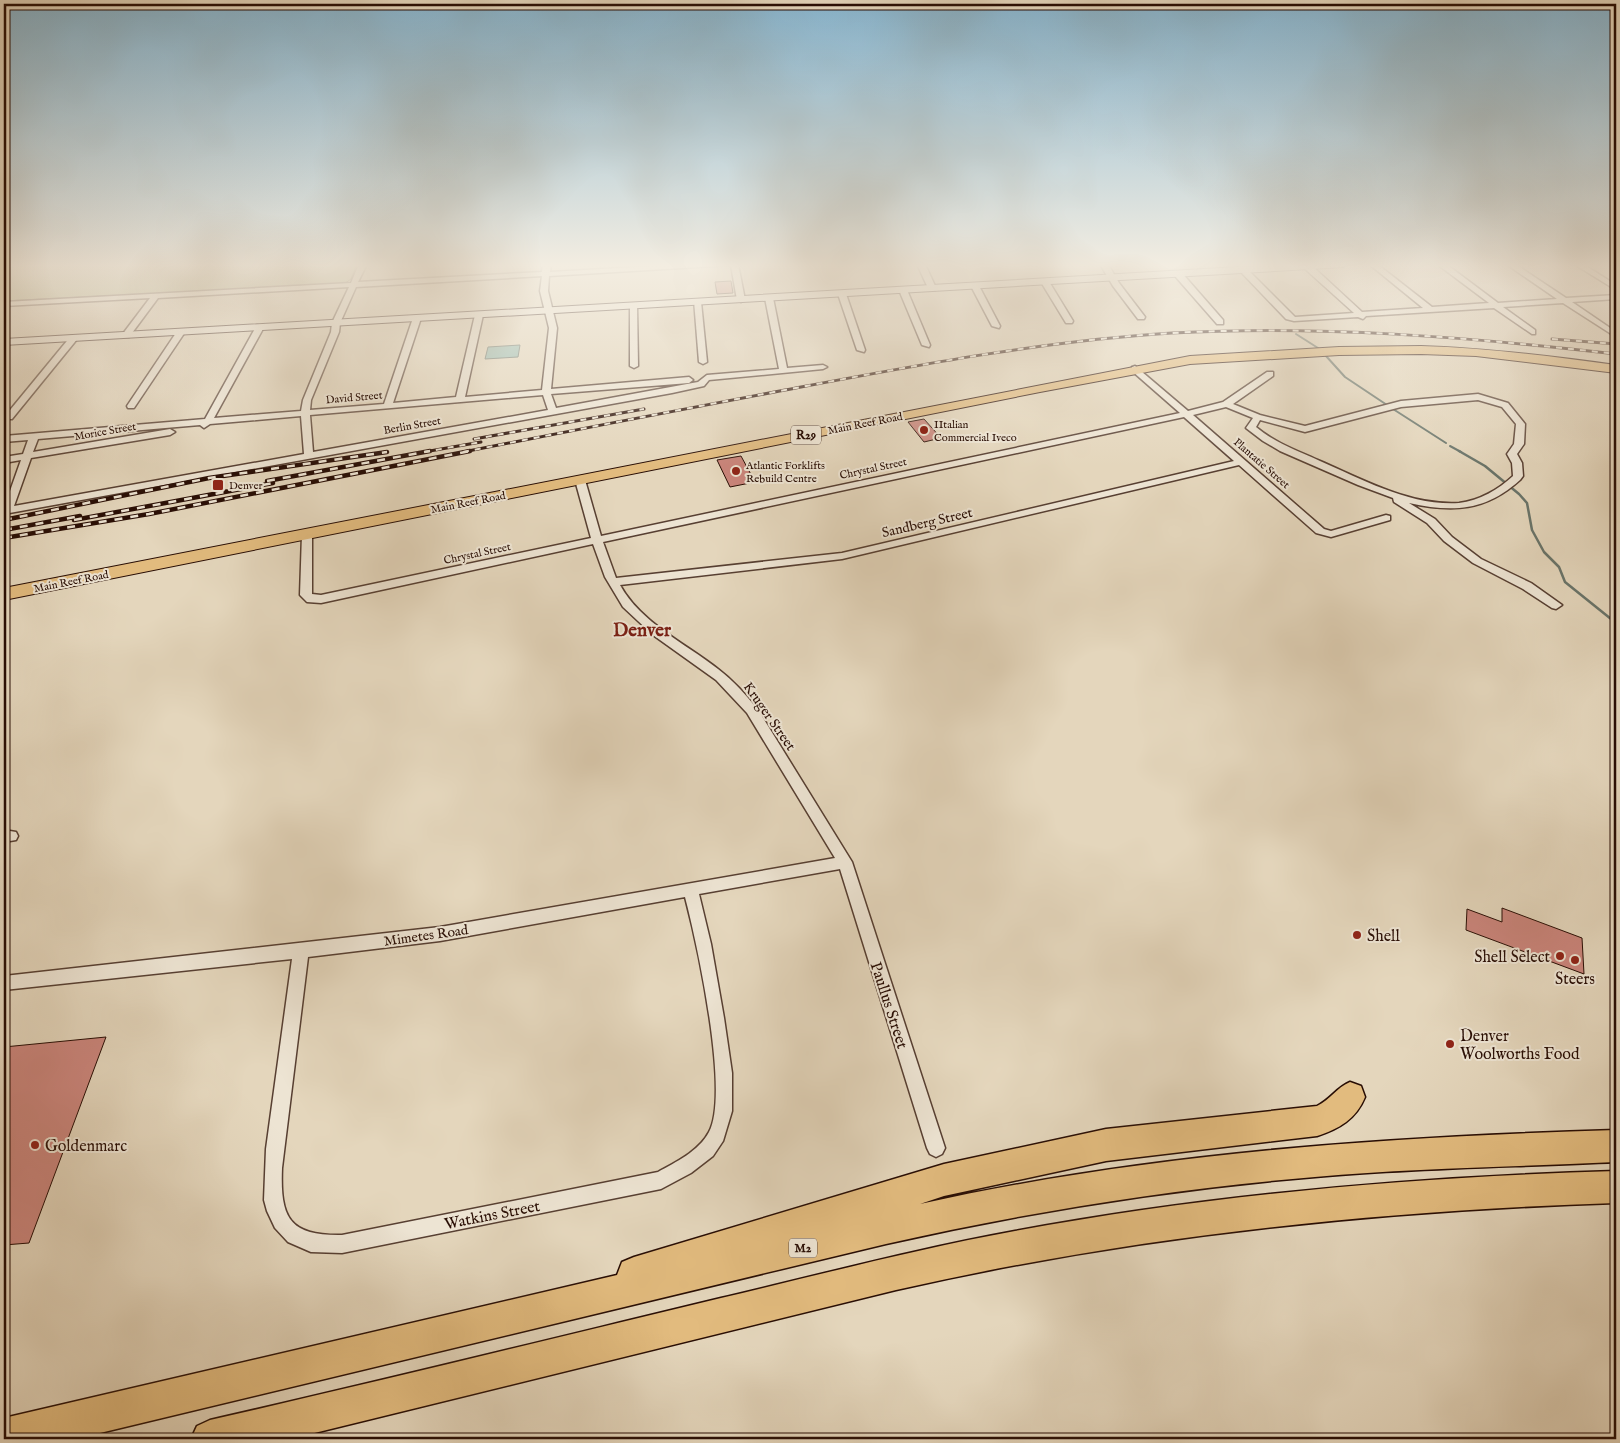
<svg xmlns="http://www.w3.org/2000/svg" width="1620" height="1443" font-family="'IM FELL English',serif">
	<rect width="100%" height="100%" fill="#e4d6bc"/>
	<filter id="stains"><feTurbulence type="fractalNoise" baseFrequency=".004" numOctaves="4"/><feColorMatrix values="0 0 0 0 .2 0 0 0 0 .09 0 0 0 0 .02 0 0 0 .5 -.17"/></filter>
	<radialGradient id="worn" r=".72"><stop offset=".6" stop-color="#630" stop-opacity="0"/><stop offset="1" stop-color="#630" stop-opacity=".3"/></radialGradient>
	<polygon fill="#b9bd8d" stroke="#706548" points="4,264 357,264 351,279 344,284 4,301"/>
	<polygon fill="#95b9ae" stroke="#69746a" points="520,345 518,357 485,359 488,347"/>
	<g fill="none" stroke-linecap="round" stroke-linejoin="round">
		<g stroke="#69746a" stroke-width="2">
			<polyline points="1296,334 1318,348"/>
			<polyline points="1326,356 1345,377 1390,407"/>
			<polyline points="1393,409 1446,443"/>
			<polyline points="1450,446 1461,452"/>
		</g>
		<polyline stroke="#69746a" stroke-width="2.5" points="1459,451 1485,466 1519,494 1527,503 1532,530 1544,552 1559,567 1565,582 1616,623"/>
	</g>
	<g fill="#cb857c" stroke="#280d04">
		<polygon points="731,281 733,293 717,294 715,282"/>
		<polygon points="924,419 941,438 924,442 908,422"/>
		<polygon points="741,456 755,482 730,487 717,460"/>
		<polygon points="1502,908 1582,938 1584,974 1466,930 1467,909 1502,922"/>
		<polygon points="106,1037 29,1243 4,1245 4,1047"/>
	</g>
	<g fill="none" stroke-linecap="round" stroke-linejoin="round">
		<g stroke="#573f32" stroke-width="3">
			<g id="street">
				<path d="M359,264H367L358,282L542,272L543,264H551L550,272L688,264H738L745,300L741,302L737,300L731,265L549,276L548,291L557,328L551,389L689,377L693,380L689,383L551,394L556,408L698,382L707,375L779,369L765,298L769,296L773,298L787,368L823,365L827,367L823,369L709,380L704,386L672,393L4,514V508L21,460L4,463V457L23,454L28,440L4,442V436L205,419L257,325L264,327L214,418L301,411L303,400L331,332L332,323L349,287L158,298L129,337H126L122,335L150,298L4,306V302L351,283ZM542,276L540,291L549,328L542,390L465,397L483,315L479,313L475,315L456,397L393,403L421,318L417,316L413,318L384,404L310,410L311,400L339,332L340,323L356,287ZM543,395L548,410L313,452L310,415ZM301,416L304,454L14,506L31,458L170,435L175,432L170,429L33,452L38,439L200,425L204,428L210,424Z"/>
				<polygon points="917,264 925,264 936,288 935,290 928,288"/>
				<polygon points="1100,264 1108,264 1119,283 1145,317 1144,319 1138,319 1113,286"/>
				<polygon points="1304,264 1310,264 1362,312 1423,308 1369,264 1377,264 1432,307 1489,303 1437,264 1446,264 1498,303 1557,299 1506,264 1515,264 1566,298 1616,295 1616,299 1572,302 1616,332 1616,337 1563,303 1503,307 1535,330 1535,334 1532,334 1494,308 1366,316 1363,319 1358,317 1294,321 1286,319 1239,270 1246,268 1295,317 1354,313 1304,268"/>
				<polygon points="1574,264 1583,264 1616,285 1616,290"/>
				<polygon points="1175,272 1181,272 1223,320 1223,324 1217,324 1175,276"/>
				<polygon points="1042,280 1048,280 1073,321 1072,323 1066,323 1041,282"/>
				<polygon points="972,284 979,286 1000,326 999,328 992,326 971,286"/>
				<polygon points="900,288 907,290 930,345 929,347 922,345 899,290"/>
				<polygon points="839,292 846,294 865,350 864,352 857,350 838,294"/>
				<polygon points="694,300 701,302 707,362 703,364 699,362"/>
				<polygon points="630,304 637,306 638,366 634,368 630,366"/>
				<polygon points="178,330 185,332 134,408 128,408 127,406"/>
				<polygon points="71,336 78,338 12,419 6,419 6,415"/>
				<path d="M1135,366L1188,411L1223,402L1267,372H1273V376L1233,404L1260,415L1305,426L1401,401L1478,394L1508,403L1525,424L1524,444L1517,454L1522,463L1523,476L1520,480C1486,511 1453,513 1409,503L1435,519L1452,537L1481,559L1531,583L1562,605L1556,609L1552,608L1523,589L1473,563L1444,541L1427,523L1394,502L1393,498L1358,485L1280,451L1263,441L1246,428L1253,418L1226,407L1193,415L1324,529L1331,531L1386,515L1390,516V520L1331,537L1316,533L1239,465L842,559L620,585C641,623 685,643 718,669C734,681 748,697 760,713L852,862L945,1148L942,1154L936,1157L930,1154L927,1148L840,869L699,894L711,944L724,1018L732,1073V1111L723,1141L713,1156L691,1173L661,1189L342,1253L311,1252L288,1242L275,1228L267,1211L264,1200L266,1149L292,959L4,990V976L440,927L835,858L747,713L716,680L653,635L623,607L605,577L593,544L321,603L307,602L300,595L302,534L307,531L312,534V594L321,595L591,538L575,480L580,477L585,480L601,536L1180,413L1132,371V367ZM1478,400L1502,407L1516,424L1514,444L1507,454L1512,463L1513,476C1499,489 1479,501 1459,503C1410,506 1364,480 1320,461C1298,451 1275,443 1256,427L1260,420L1305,432L1401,407ZM1184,417L1234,461L842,553L616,578L603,542ZM685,897C697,943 730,1093 709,1132C699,1151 676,1162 658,1172L342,1235C289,1236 280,1218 282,1168L308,957L440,941Z"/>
				<polygon points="4,830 16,832 18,836 16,840 4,842"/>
			</g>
		</g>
		<g stroke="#280d04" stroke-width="2">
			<polygon id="secondary" points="1291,264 1349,264 1344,267 4,345 4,339"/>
		</g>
		<g stroke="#280d04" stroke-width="2">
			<path id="primary" d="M1421,346C1487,348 1551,356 1616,365V373L1476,356L1421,354L1339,355L1190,364L1040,392L4,600V588L1190,356L1339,347Z"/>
		</g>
		<g stroke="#280d04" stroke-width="3">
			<g id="highway">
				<path d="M1350,1082L1361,1086L1365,1097C1356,1119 1339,1129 1317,1136L1106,1161L944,1196L920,1204C1149,1153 1382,1137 1616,1130V1162C1516,1167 1415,1168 1315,1177C1170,1189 1028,1212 886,1244L75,1439H4V1418L617,1275L622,1262L634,1257L944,1164L1106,1129L1317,1106C1331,1099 1336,1088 1350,1082Z"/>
				<path d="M1616,1171V1203C1373,1211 1133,1236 896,1290L290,1439H191L197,1426L210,1420C381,1381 551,1339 721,1298C819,1275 916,1249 1015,1231C1214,1194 1414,1177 1616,1171Z"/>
			</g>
		</g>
		<use href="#street" fill="#ede4d3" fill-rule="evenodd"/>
		<use href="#secondary" fill="#ede4d3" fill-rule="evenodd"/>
		<use href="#primary" fill="#e2bb7e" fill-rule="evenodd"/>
		<use href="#highway" fill="#e2bb7e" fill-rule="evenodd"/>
		<g stroke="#280d04" stroke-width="3">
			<g id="rail-far1">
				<polyline points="1552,339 1616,344"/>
				<polyline points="474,439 644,409"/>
				<polyline points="384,452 387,452"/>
				<polyline points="424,452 481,442"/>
				<path d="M463,452C570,431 678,410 785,390C913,366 1042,341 1172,333C1321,325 1469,337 1616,354"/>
			</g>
		</g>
		<g stroke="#280d04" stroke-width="4.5">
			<g id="rail">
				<polyline points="267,481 430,451"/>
				<polyline points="4,520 209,478 387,452"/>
				<polyline points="74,520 273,483"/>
				<polyline points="4,530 80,516"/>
				<polyline points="4,538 149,514 470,451"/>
			</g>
		</g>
		<use href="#rail-far1" stroke="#ede4d3" stroke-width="2" stroke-dasharray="6" stroke-linecap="butt"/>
		<use href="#rail" stroke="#ede4d3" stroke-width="2.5" stroke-dasharray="8" stroke-linecap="butt"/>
	</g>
	<linearGradient id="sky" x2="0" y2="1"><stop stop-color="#87b6d1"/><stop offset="0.57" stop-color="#f3ede1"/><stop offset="1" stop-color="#f3ede1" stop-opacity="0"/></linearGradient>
	<rect width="1620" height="466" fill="url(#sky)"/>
	<g fill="#8f2418" stroke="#ede4d3" stroke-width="2">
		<circle cx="924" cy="430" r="5"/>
		<circle cx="736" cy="471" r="5"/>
		<rect x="212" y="479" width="12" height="12" rx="2.5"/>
		<circle cx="1357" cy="935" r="5"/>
		<circle cx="1560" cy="956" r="5"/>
		<circle cx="1575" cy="960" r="5"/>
		<circle cx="1450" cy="1044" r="5"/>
		<circle cx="35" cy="1145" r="5"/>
	</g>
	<g text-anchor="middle" stroke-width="4" stroke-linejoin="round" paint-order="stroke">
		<g font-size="11" fill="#280d04" stroke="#ede4d3">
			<text transform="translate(354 397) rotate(-5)" y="4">David Street</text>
			<text transform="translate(865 423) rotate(-11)" y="4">Main Reef Road</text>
			<text transform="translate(412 425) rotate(-10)" y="4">Berlin Street</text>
			<text transform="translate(105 431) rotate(-10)" y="4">Morice Street</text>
			<text transform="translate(1262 463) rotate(41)" y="4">Plantatie Street</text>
			<text transform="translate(873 468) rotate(-12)" y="4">Chrystal Street</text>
			<text transform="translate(468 502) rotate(-11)" y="4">Main Reef Road</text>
			<text transform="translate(477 553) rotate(-12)" y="4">Chrystal Street</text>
			<text transform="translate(71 581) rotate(-11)" y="4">Main Reef Road</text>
		</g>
		<g font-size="11" fill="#280d04" stroke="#ede4d3" text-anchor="start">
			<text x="934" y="428">IItalian<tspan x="934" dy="13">Commercial Iveco</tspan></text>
			<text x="746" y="469">Atlantic Forklifts<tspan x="746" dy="13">Rebuild Centre</tspan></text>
			<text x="229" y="489">Denver</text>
		</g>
		<g fill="#ede4d3" stroke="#634e42" stroke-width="1">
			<rect x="791" y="425.5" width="30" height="19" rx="4"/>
			<rect x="789" y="1238.5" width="28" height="19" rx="4"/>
		</g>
		<g font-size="12" font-weight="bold" fill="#280d04">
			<text x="806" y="439">R29</text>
			<text x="803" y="1252">M2</text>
		</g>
		<g font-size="14" fill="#280d04" stroke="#ede4d3">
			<text transform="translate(927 522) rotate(-13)" y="5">Sandberg Street</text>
			<text transform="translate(770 716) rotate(55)" y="5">Kruger Street</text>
			<text transform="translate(426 935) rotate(-8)" y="5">Mimetes Road</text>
		</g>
		<g font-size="16" fill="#280d04" stroke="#ede4d3" text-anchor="start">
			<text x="1367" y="941">Shell</text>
			<text x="1550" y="962" text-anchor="end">Shell Select</text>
			<text x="1575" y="984" text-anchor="middle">Steers</text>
			<text x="1460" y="1041">Denver<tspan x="1460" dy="18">Woolworths Food</tspan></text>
			<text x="45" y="1151">Goldenmarc</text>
		</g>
		<g font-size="16" fill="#280d04" stroke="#ede4d3">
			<text transform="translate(890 1005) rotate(72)" y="6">Paullus Street</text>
			<text transform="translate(492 1214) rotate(-11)" y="6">Watkins Street</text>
		</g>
		<g font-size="19" font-weight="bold" fill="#7a1f14" stroke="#ede4d3">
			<text x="642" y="636">Denver</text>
		</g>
	</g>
	<rect width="1620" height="1443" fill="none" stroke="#e4d6bc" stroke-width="20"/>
	<rect x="5" y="5" width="1610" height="1433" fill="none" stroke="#280d04" stroke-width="2.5"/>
	<rect x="10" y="10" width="1600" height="1423" fill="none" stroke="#280d04"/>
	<rect width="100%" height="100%" filter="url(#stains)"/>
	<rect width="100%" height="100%" fill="url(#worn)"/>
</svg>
